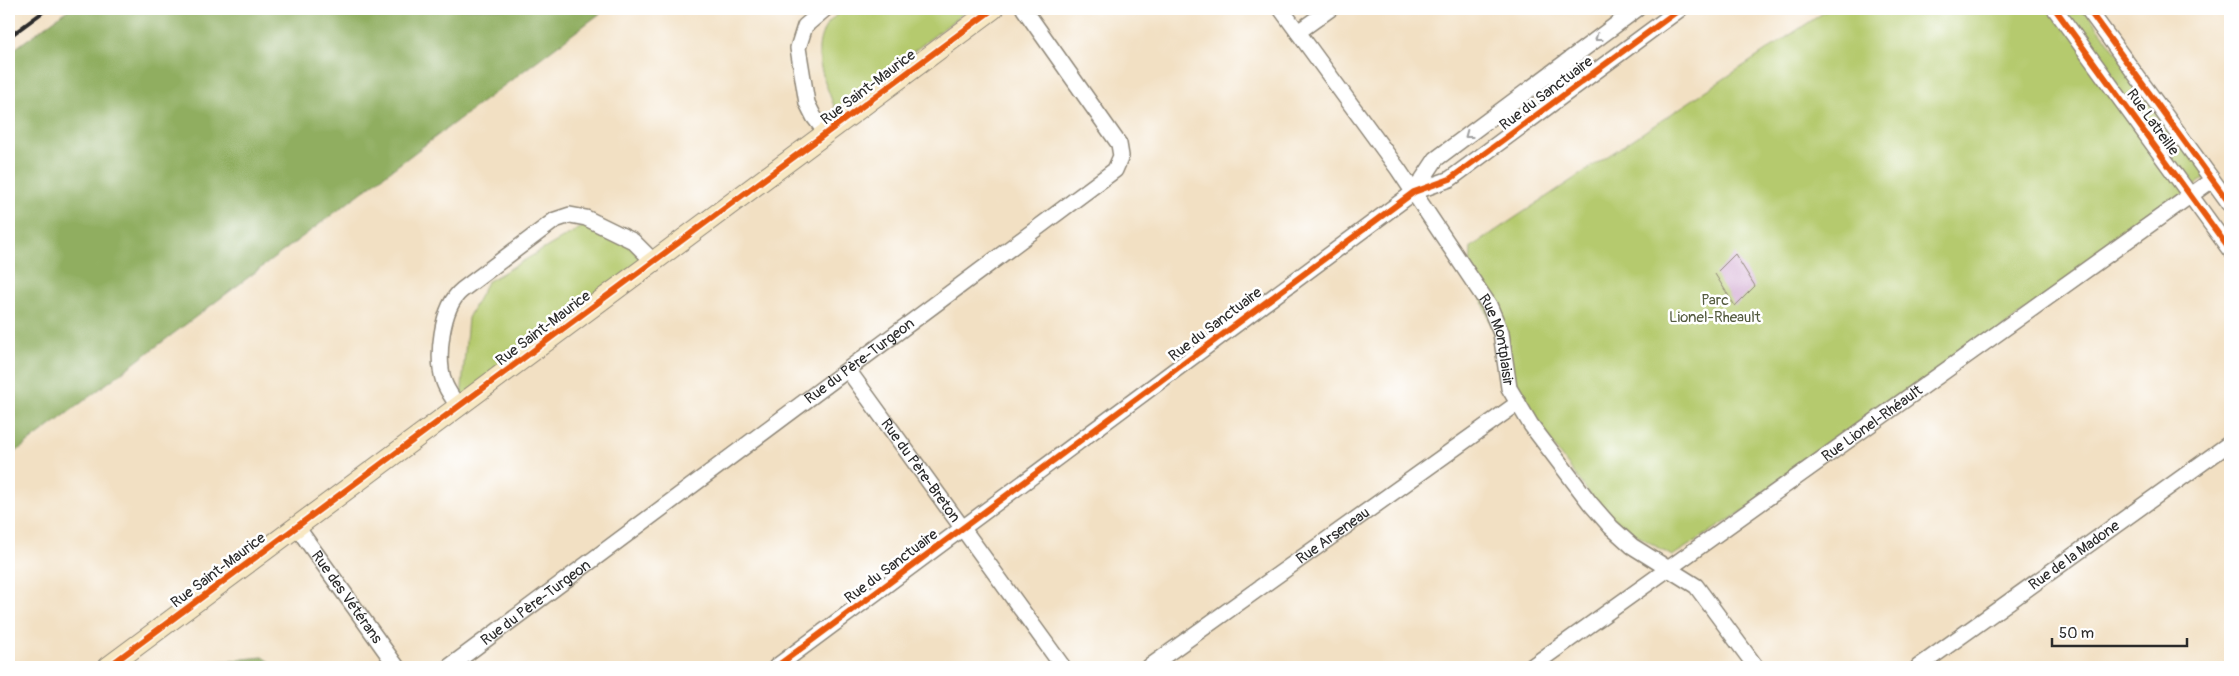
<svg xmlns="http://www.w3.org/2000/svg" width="2239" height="676" font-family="Pangolin,sans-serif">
	<rect width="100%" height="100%" fill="#fff"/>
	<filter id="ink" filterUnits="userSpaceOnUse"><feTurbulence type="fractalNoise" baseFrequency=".02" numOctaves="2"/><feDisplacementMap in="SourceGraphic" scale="10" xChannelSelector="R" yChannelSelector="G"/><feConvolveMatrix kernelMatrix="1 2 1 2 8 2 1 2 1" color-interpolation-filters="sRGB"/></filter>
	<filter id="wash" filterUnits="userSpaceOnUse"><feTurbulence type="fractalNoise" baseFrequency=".0096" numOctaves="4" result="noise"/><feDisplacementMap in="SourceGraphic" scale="20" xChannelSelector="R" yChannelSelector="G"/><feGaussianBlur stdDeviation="1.12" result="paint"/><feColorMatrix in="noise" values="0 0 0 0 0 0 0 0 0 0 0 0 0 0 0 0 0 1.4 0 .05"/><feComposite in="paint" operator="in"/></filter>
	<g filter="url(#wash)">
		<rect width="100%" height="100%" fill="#f2e0c3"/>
		<g fill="#b5ca6e" stroke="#707a4c">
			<path d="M845,9H969L836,111C822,74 802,35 845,9Z"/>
			<polygon points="1829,9 2084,9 2209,175 1819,463 1672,556 1607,517 1520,401 1470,268 1471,247"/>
			<polygon points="592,221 650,253 461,399 468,318 487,282"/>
		</g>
		<g fill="#90ae61" stroke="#5e6c46">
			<polygon points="69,9 606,9 9,457 9,53"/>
			<polygon points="263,657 278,667 187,667 192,664"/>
		</g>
		<g id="blocks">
			<polygon fill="#cea3ce" points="1735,254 1755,286 1735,306 1715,274"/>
		</g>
	</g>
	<g filter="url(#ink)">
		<use href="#blocks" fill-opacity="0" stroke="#8e8677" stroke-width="1"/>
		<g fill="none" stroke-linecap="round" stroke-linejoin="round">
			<g stroke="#8e8677" stroke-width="18">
				<g id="street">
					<polyline points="825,9 805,26 798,48 807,103 814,117 827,134"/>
					<path id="s1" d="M1281,9L1398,169L1489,305L1501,333L1509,388L1531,425L1590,503L1611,527L1632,546L1696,586L1756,667"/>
					<polyline points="2055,9 2230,250"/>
					<polyline points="2088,9 2230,204"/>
					<polyline points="1298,32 1330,9"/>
					<polyline points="1414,192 1436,159 1637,9"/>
					<path id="s2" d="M848,370L1063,667"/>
					<path d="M458,406C453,398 447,391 444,382C436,358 441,307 462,290L555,220L570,215L586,218L633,241L653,261"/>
					<path id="s3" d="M297,527L397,667"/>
					<path id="s4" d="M449,667L1115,170L1121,156L1119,144L1024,9"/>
					<polyline points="776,667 1414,192 1450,179 1680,9"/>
					<path id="s5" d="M1149,667L1518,403"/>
					<path id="s6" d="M1531,667L2212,180"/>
					<path id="s7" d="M1918,667L2230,443"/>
				</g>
			</g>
			<g stroke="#8e8677" stroke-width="22">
				<polyline id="secondary" points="108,667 993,9"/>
			</g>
			<use href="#street" stroke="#fff" stroke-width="15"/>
			<use href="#secondary" stroke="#f8e8c3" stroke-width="20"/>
			<polyline stroke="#2b2b2b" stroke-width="4" points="9,37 47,9"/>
			<g stroke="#fff" stroke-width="9">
				<g id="cycleway">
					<polyline points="2055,9 2230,250"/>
					<polyline points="2088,9 2230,204"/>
					<polyline points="108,667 993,9"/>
					<polyline points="776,667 1414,192 1450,179 1680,9"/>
				</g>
			</g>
			<use href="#cycleway" stroke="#e8590c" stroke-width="6"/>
		</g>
		<defs><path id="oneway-chevron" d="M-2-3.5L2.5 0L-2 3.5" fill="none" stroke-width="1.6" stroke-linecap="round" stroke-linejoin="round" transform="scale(1.25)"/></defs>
		<g stroke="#a0a0a0">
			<use href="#oneway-chevron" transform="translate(1598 38) rotate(143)"/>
			<use href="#oneway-chevron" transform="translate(1468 135) rotate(143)"/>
		</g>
	</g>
	<g text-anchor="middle" stroke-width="5" stroke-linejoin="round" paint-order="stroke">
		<g font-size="15" fill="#2b2b2b" stroke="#fff">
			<text transform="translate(868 87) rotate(-37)" y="5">Rue Saint-Maurice</text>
			<text transform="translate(1546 93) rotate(-37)" y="5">Rue du Sanctuaire</text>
			<text transform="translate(2153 122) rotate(54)" y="5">Rue Latreille</text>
			<text transform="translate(1215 324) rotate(-37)" y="5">Rue du Sanctuaire</text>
			<text transform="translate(543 328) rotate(-37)" y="5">Rue Saint-Maurice</text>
			<text dy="5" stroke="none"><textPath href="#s1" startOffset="398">Rue Montplaisir</textPath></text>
			<text dy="5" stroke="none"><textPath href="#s4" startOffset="512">Rue du Père-Turgeon</textPath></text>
			<text dy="5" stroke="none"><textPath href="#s6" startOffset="419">Rue Lionel-Rhéault</textPath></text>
			<text dy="5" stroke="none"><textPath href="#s2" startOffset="124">Rue du Père-Breton</textPath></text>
			<text dy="5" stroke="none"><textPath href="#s5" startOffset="226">Rue Arseneau</textPath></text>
			<text dy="5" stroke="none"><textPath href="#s7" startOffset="192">Rue de la Madone</textPath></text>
			<text transform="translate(891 566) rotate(-37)" y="5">Rue du Sanctuaire</text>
			<text transform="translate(218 570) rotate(-37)" y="5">Rue Saint-Maurice</text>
			<text dy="5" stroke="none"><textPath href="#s3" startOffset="86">Rue des Vétérans</textPath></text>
			<text dy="5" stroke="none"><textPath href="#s4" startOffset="108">Rue du Père-Turgeon</textPath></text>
		</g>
		<g font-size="15" fill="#545b3f" stroke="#fff">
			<text x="1715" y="305">Parc<tspan x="1715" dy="17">Lionel-Rheault</tspan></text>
		</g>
	</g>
	<rect width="2239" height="676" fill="none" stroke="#fff" stroke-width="30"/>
	<path d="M2052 638v8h135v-8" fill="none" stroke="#2b2b2b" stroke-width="2.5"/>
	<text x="2059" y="638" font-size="15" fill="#2b2b2b" stroke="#ffffff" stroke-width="4" paint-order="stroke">50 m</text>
</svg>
